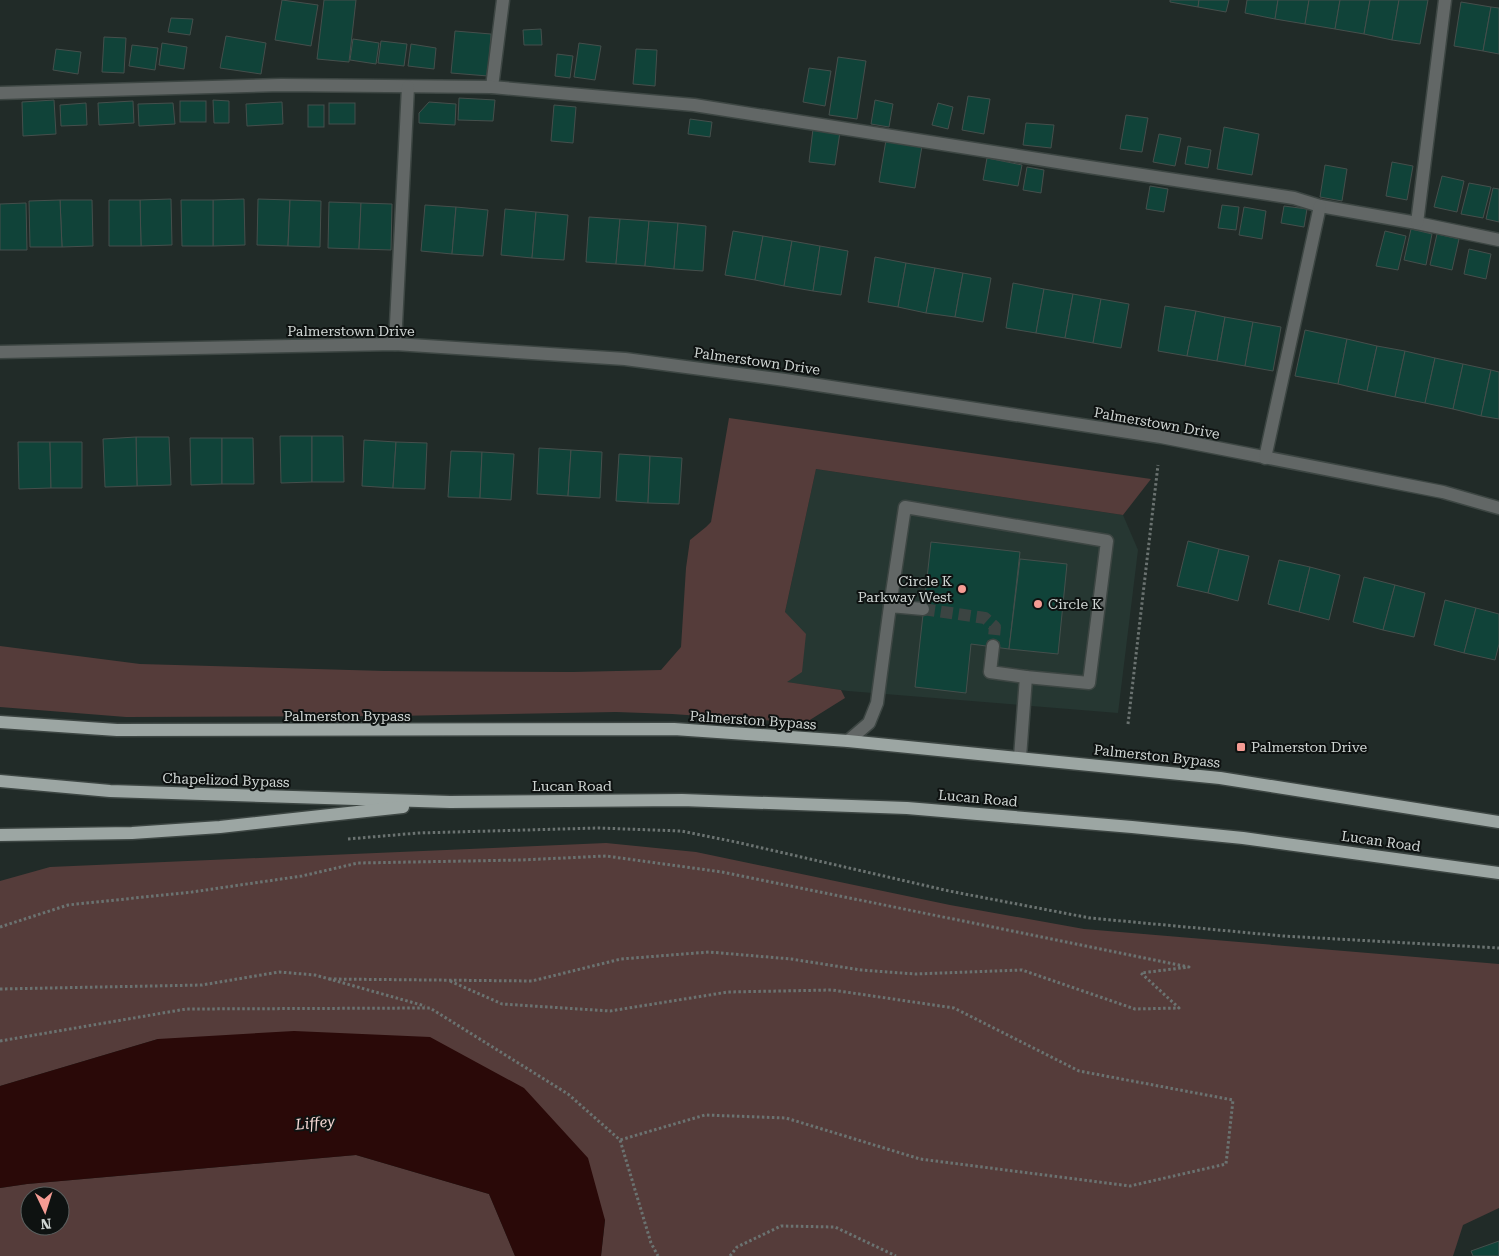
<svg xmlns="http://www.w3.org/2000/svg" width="1499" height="1256" font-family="'Roboto Serif',serif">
	<rect width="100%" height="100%" fill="#212b28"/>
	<polygon fill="#263732" points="816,469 1123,515 1138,550 1118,713 848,691 786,682 785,612"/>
	<g fill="#553c3a" fill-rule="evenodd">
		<polygon points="729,418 1151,479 1123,515 816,469 785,612 806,634 802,672 787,682 841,690 845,698 805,723 672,714 616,712 391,716 126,717 0,707 0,646 140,664 385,671 573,672 661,670 681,647 686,568 690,540 706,527 711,522"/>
		<polygon points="606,843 696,852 950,905 1084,929 1499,964 1499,1208 1463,1225 1453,1256 601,1256 605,1220 158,1039 0,1086 0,881 50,867"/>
		<path d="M356,1155L489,1194L515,1256H0V1188L27,1184ZM30,1196H60V1226H30Z"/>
	</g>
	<polygon fill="#2a0908" points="294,1031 430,1037 524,1088 588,1158 605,1220 601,1256 515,1256 489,1194 356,1155 27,1184 0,1188 0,1086 158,1039"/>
	<g fill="#104339" stroke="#454f4c">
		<polygon points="282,0 318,5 311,46 275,40"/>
		<polygon points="324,0 356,0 349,62 317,59"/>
		<polygon points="1170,0 1199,0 1198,7 1170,2"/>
		<polygon points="1199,0 1229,0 1226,12 1198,7"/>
		<polygon points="1247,0 1278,0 1275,19 1245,13"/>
		<polygon points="1278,0 1309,0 1305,24 1275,19"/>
		<polygon points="1309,0 1340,0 1335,29 1305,24"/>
		<polygon points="1340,0 1370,0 1364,34 1335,29"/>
		<polygon points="1370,0 1399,0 1392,40 1364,34"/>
		<polygon points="1399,0 1428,0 1420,44 1392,40"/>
		<polygon points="1461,2 1491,7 1483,51 1454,46"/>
		<polygon points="1491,7 1499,8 1499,54 1483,51"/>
		<polygon points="171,18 193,19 190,35 168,32"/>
		<polygon points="541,29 542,45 524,45 523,30"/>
		<polygon points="455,31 491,34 488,76 451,73"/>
		<polygon points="226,36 266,43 261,74 220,68"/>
		<polygon points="104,37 126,38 124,73 102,72"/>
		<polygon points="353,39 379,43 376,64 350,60"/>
		<polygon points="381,41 407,44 404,66 378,63"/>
		<polygon points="162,43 187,47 184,69 159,65"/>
		<polygon points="579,43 601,46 595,80 574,77"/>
		<polygon points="411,44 436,48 434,69 408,66"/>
		<polygon points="132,45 158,48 155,70 129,66"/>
		<polygon points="56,49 81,52 78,74 53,70"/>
		<polygon points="636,49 657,50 655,86 633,84"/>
		<polygon points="557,54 573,56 570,78 555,76"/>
		<polygon points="838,57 866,61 857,119 829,115"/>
		<polygon points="809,68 831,71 825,106 803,102"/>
		<polygon points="968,96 990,99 984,134 962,130"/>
		<polygon points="459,98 495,100 493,121 458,120"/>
		<polygon points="54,100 56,134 23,136 22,102"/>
		<polygon points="213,100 229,101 229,123 214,123"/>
		<polygon points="875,100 893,104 889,127 871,124"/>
		<polygon points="133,101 134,123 99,125 98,103"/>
		<rect x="180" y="101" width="26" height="21"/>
		<polygon points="282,102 283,124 247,126 246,104"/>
		<polygon points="429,102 456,104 455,125 419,123 419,113"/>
		<polygon points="86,103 87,125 61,126 60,105"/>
		<polygon points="173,103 175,124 139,126 138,104"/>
		<rect x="329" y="103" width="26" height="21"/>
		<polygon points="938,103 953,107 948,129 932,125"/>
		<rect x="308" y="105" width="16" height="22"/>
		<polygon points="554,105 576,107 573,143 551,141"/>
		<polygon points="1126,115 1148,118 1142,152 1120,149"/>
		<polygon points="690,119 712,122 710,137 688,134"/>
		<polygon points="1026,123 1054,125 1051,148 1023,145"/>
		<polygon points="1224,127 1259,134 1252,175 1217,169"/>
		<polygon points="813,129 840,132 835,165 809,162"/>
		<polygon points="1159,134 1181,138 1175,166 1153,162"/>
		<polygon points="886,140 922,146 915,188 879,182"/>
		<polygon points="1188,146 1211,150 1208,168 1185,164"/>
		<polygon points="987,158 1022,165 1018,186 983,180"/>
		<polygon points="1392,162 1413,166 1407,200 1386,196"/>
		<polygon points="1325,165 1347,169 1342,201 1320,197"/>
		<polygon points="1027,167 1044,170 1041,193 1023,190"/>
		<polygon points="1442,176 1464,181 1457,212 1434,207"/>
		<polygon points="1469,183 1491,187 1483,218 1461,214"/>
		<polygon points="1150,186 1168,189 1164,212 1146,209"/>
		<polygon points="1493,188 1499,189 1499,222 1486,219"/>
		<polygon points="171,199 172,245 141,246 140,200"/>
		<polygon points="244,199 245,245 213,246 213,200"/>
		<polygon points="258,199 290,200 288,246 257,245"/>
		<polygon points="60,200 92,200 93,246 62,247"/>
		<polygon points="60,200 62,247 30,247 29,201"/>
		<polygon points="109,200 140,200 141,246 109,246"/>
		<polygon points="181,200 213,200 213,246 182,246"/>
		<polygon points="290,200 321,201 320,247 288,246"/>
		<polygon points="329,202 361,203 359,249 328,248"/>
		<polygon points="26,203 27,250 0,250 0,204"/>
		<polygon points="361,203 392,204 391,250 359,249"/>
		<polygon points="425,205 456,207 452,254 421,251"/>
		<polygon points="1222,205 1239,207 1236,230 1218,228"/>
		<polygon points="1284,206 1307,209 1304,227 1281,223"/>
		<polygon points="456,207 488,210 483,256 452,254"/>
		<polygon points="1244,207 1266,211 1262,239 1239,235"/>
		<polygon points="505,209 536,212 532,258 501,255"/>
		<polygon points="536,212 568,215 564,260 532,258"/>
		<polygon points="589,217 620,219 616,264 586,262"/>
		<polygon points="620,219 649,221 645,266 616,264"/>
		<polygon points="649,221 678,223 674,269 645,266"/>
		<polygon points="678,223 706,226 703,271 674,269"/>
		<polygon points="1411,229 1432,234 1426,265 1404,260"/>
		<polygon points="733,231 763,236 755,280 725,275"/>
		<polygon points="1385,231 1406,236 1398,270 1376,266"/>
		<polygon points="1437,234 1459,239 1452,270 1430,265"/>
		<polygon points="763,236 792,241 784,286 755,280"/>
		<polygon points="792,241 820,246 813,291 784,286"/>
		<polygon points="820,246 848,251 841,295 813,291"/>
		<polygon points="1469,249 1491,254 1486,279 1464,274"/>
		<polygon points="875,257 906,263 898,307 868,302"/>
		<polygon points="906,263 935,268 926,313 898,307"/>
		<polygon points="935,268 963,273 955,317 926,313"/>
		<polygon points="963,273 991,278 983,322 955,317"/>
		<polygon points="1013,283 1044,289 1036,333 1006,328"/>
		<polygon points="1044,289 1073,294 1065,338 1036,333"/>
		<polygon points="1073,294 1101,299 1093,343 1065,338"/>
		<polygon points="1101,299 1129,304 1121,348 1093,343"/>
		<polygon points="1165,306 1196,311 1187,356 1158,351"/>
		<polygon points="1196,311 1225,317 1217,361 1187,356"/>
		<polygon points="1225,317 1253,322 1245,366 1217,361"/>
		<polygon points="1253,322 1281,327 1273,371 1245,366"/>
		<polygon points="1305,330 1347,339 1338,384 1295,376"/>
		<polygon points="1347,339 1377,346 1367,391 1338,384"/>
		<polygon points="1377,346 1405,351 1395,397 1367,391"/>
		<polygon points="1405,351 1435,358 1425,403 1395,397"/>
		<polygon points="1435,358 1463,364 1453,409 1425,403"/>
		<polygon points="1463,364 1491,370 1481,416 1453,409"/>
		<polygon points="1491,370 1499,372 1499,419 1481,416"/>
		<polygon points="280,436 312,436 312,482 281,483"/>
		<polygon points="312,436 343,436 344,482 312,482"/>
		<polygon points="136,437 169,437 171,485 137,486"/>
		<polygon points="136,437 137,486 105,487 103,439"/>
		<polygon points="190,438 222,438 222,484 191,485"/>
		<polygon points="222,438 253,438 254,484 222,484"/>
		<polygon points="364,440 396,442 393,488 362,486"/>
		<polygon points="18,442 50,442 51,488 19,489"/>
		<polygon points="50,442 82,442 82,488 51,488"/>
		<polygon points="396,442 427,443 425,489 393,488"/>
		<polygon points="539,448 571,450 568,496 537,494"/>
		<polygon points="571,450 602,452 600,498 568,496"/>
		<polygon points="451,451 482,452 480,498 448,497"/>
		<polygon points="482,452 514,454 511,500 480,498"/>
		<polygon points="619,454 650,456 648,503 616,501"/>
		<polygon points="650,456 682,458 679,504 648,503"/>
		<polygon points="1188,541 1219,549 1208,593 1177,586"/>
		<polygon points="931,542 1020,552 1009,649 971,644 966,693 915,687"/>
		<polygon points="1219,549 1249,556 1238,601 1208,593"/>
		<polygon points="1020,559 1067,564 1058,654 1009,649"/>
		<polygon points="1279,560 1310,567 1299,612 1268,604"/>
		<polygon points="1310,567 1340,575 1329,620 1299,612"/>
		<polygon points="1364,577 1395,585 1383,630 1353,622"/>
		<polygon points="1395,585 1425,593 1414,637 1383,630"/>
		<polygon points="1445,600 1476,608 1464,653 1434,645"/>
		<polygon points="1476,608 1499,614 1499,644 1495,660 1464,653"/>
		<polygon points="1499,1241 1499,1256 1473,1256 1471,1251"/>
	</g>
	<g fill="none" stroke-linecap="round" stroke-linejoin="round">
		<polyline stroke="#3b4442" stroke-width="12" stroke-dasharray="12 6" stroke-linecap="butt" points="923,609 985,618 995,627 993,646"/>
		<g stroke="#3d4643" stroke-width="15">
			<g id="minor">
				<polyline points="492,87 503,0"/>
				<polyline points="0,93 281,85 492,87 694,105 1089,167 1294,198 1320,206 1417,223 1499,240"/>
				<polyline points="1417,223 1445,0"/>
				<polyline points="395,344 408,87"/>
				<polyline points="0,352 395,344 625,359 785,380 1161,437 1443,492 1499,508"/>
				<polyline points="1265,458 1320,206"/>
				<polyline points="890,606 905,507 1107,541 1089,683 1026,677"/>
				<polyline points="993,646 990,672 1026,677 1020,757"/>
				<polyline points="848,741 869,723 877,703 890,606 923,609"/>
			</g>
		</g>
		<g stroke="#3d4643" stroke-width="15">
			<g id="major">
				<polyline points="0,722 117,730 674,729 848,741 1220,778 1499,822"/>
				<polyline points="0,781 110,791 450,802 682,800 907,808 1132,827 1243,838 1499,873"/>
				<polyline points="0,835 132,833 220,827 403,807"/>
			</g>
		</g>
		<g stroke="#6b7371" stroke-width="3" stroke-dasharray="2.5 2.5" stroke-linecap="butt">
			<polyline points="1128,724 1158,465"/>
			<polyline points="348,839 418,833 598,828 681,831 736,842 949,891 1090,918 1283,936 1499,948"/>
			<polyline points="0,927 68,905 192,892 302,876 358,863 521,860 606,856 722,872 1189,967 1141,973 1179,1008 1135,1009 1022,970 915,974 861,970 791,959 709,952 621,959 532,981 328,979"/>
			<polyline points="450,981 502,1004 610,1011 728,992 832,990 954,1008 1079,1071 1233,1100 1226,1164 1130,1186 920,1159 786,1118 705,1115 620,1140"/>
			<polyline points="0,989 202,985 279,972 315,975 425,1006"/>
			<polyline points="0,1041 186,1009 430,1008 568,1094 620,1140 651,1243 658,1256"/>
			<polyline points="730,1256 737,1247 781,1226 835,1227 896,1256"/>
		</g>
		<use href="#minor" stroke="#626766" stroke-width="12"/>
		<use href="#major" stroke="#9ca6a3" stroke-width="12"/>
	</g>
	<g fill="#f59c94" stroke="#0e1211" stroke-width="2">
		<circle cx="962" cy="589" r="5"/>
		<circle cx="1038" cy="604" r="5"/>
		<rect x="1236" y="742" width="10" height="10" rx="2.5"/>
	</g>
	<g text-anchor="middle" stroke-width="4" stroke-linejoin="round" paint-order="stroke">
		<g font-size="14" fill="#cfd5d3" stroke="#0e1211">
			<text x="351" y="336">Palmerstown Drive</text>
			<text transform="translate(757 361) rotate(8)" y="5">Palmerstown Drive</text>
			<text transform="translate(1157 423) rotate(10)" y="5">Palmerstown Drive</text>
			<text x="347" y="721">Palmerston Bypass</text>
			<text transform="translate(753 720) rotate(4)" y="5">Palmerston Bypass</text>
			<text transform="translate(1157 756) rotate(6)" y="5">Palmerston Bypass</text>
			<text transform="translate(226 780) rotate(2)" y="5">Chapelizod Bypass</text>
			<text x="572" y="791">Lucan Road</text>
			<text transform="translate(978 798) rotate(5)" y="5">Lucan Road</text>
			<text transform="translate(1381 841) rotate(8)" y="5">Lucan Road</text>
		</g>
		<g font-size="14" fill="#cfd5d3" stroke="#0e1211" text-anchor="start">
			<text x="952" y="586" text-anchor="end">Circle K<tspan x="952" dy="16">Parkway West</tspan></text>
			<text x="1048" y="609">Circle K</text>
			<text x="1251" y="752">Palmerston Drive</text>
		</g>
		<g font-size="15" font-style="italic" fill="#f7d9d5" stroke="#0e1211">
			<text transform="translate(315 1123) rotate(-5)" y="5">Liffey</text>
		</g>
	</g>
	<g transform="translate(45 1211) rotate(176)"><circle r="24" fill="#0e1211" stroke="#5b605f"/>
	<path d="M0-4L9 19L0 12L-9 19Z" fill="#f59c94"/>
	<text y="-8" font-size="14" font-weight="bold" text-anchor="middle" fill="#cfd5d3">N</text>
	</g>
</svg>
